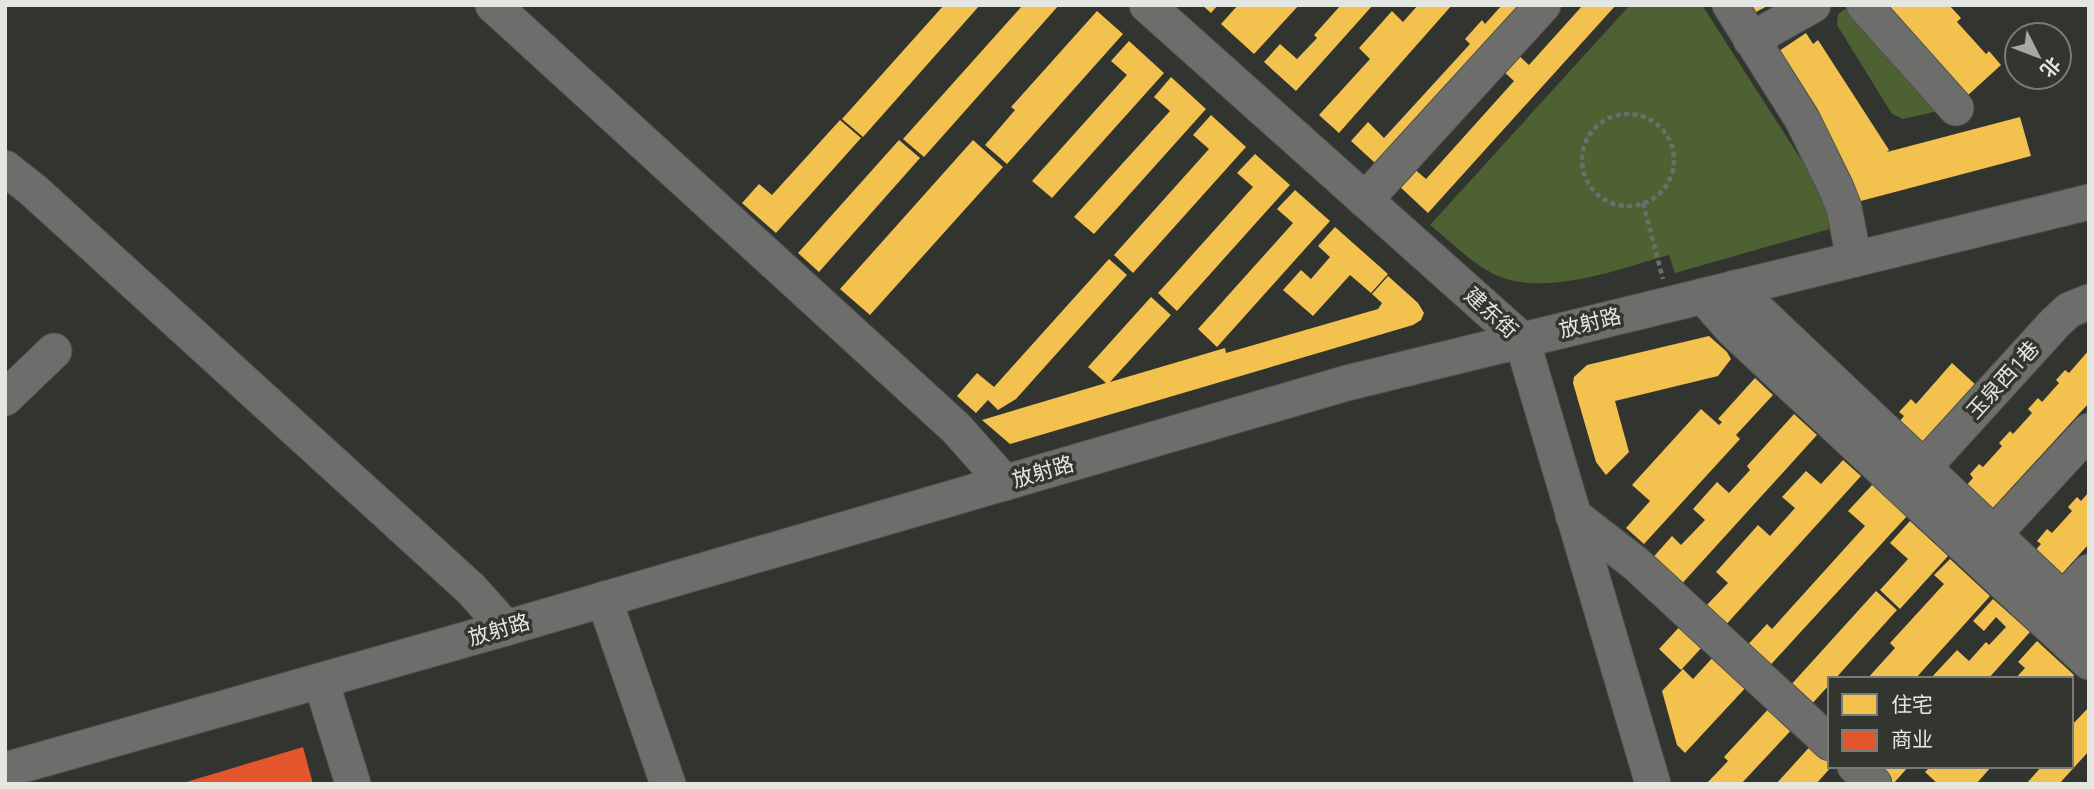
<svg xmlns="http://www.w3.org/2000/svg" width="2094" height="789" font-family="'Titillium Web','Noto Sans SC',sans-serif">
	<rect width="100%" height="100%" fill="#323430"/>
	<g fill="#4d6133">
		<path d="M1630,5H1702L1827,200L1833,228L1675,273L1669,255C1618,269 1540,300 1490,272C1468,260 1449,240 1430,225Z"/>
		<polygon points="1847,8 1938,111 1903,119 1892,114 1837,25 1838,14"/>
	</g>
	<g fill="#f2c14e">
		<polygon points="944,5 980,5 863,137 842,119"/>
		<polygon points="1023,5 1059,5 924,157 903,139"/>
		<polygon points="1202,5 1218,5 1211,13"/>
		<polygon points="1238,5 1299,5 1254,54 1221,24"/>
		<polygon points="1341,5 1373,5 1296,91 1264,62 1280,44 1297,59 1317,38 1314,35"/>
		<polygon points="1418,5 1452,5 1339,133 1319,115 1370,59 1359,48 1392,11 1403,22"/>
		<polygon points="1502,5 1537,5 1386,173 1351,141 1368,122 1384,138 1470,44 1465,39 1482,20 1485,24"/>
		<polygon points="1583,5 1616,5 1428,213 1397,184 1412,167 1426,179 1514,81 1501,69 1516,53 1529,65"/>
		<polygon points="1741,5 1769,5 1747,17"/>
		<polygon points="1885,5 1949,5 1961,18 1957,22 1986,54 1989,51 2001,65 1967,96"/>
		<polygon points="1097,11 1123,34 1007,164 985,145 1015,110 1011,107"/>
		<polygon points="1806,33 1813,44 1818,40 1889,150 1887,152 2020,117 2031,156 1857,202 1849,174 1780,65 1779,51"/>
		<polygon points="1129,41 1164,73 1052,198 1032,181 1127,75 1111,61"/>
		<polygon points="1171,77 1206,109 1094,234 1074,217 1170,111 1154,97"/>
		<polygon points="1211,115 1246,147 1133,273 1114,255 1209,149 1193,135"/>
		<polygon points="840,120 861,138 776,233 742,203 759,184 772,195"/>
		<polygon points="899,140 920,158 819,272 798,253"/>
		<polygon points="973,140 1003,167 870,315 840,289"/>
		<polygon points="1255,154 1290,185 1177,311 1158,293 1253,187 1237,173"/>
		<polygon points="1295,190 1330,221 1217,347 1198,329 1293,223 1277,209"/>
		<polygon points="1335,227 1388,274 1371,293 1350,275 1313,316 1283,290 1301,270 1311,279 1330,257 1318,246"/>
		<polygon points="1109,259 1127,275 1016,399 998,410 988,400 976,413 957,396 977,373 994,387"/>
		<polygon points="1388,276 1418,303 1424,313 1421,320 1413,325 1010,444 982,420 1106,383 1088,367 1151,297 1171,315 1110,382 1225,348 1226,353 1378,309 1382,303 1372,294"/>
		<polygon points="1709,336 1727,352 1731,359 1718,376 1615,401 1629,452 1606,475 1596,462 1573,383 1574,377 1587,365"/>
		<polygon points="2089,350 2089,403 1991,510 1965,487 1973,478 1970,474 1979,464 1983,467 2002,446 1999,443 2010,431 2013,434 2032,413 2028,409 2038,398 2042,402 2059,383 2056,380 2065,370 2069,373"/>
		<polygon points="1952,363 1977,386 1919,450 1894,428 1904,416 1899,412 1911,399 1916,404"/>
		<polygon points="1755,378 1773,395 1736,435 1740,439 1644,544 1626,528 1650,501 1632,485 1701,409 1719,425 1722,422 1718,419"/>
		<polygon points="1794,414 1817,435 1678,588 1649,562 1672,536 1681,545 1705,520 1693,509 1717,482 1729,493 1750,470 1747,466"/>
		<polygon points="1843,460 1861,476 1723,628 1703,609 1728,583 1716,572 1758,525 1770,536 1795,508 1782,497 1806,471 1821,484"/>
		<polygon points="1873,484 1907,516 1764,672 1742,651 1767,624 1772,629 1865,526 1848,511"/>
		<polygon points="2089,492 2089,544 2058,578 2032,554 2041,544 2037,541 2047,529 2052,533 2072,511 2068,507 2077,497 2081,501"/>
		<polygon points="1910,521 1948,556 1900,609 1880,590 1908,559 1890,543"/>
		<polygon points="1950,559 1990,596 1915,679 1867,679 1895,648 1890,643 1944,584 1934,575"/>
		<polygon points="1876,591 1897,610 1835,679 1830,679 1830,684 1810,706 1789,687"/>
		<polygon points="1993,599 2030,632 1988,679 1930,679 1957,650 1969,661 1986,642 1989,645 2006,627 1996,617 1984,631 1973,621"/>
		<polygon points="1683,623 1705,644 1681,670 1659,649"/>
		<polygon points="2037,641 2074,675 2071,679 2015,679 2025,668 2018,662"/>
		<polygon points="1716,654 1749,684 1685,753 1677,745 1662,691 1683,669 1693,679"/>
		<polygon points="1774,703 1796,725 1741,784 1706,784 1728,761 1724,757"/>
		<polygon points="2089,707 2089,751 2059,784 2026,784 2042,766 2071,766 2071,726"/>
		<polygon points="1814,742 1830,757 1830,766 1832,766 1816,784 1776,784"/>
		<polygon points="1874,766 1909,766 1893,784 1885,784"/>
		<polygon points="1931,766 1992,766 1976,784 1938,784 1925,772"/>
	</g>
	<polygon fill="#e4572e" points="303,747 313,784 183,784 183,783"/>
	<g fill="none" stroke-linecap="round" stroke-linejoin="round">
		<g stroke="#4f504d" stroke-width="37">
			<g id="minor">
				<polyline points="493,5 956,428 1005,483"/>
				<polyline points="1147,5 1522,340 1653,784"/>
				<polyline points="1730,5 1802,119 1836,188 1844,208 1854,259"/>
				<polyline points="1864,5 1956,108"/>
				<polyline points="1751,40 1813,5"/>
				<polyline points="5,168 33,190 471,589 506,628"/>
				<polyline points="1365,200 1543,5"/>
				<polyline points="1734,288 2089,624"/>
				<polyline points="1703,296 1733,330 2089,662"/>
				<polyline points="5,398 54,351"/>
				<polyline points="1924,467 2055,323 2069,310 2089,302"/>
				<polyline points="1573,515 1635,563 1830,743"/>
				<polyline points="1994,534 2089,431"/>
				<polyline points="604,599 668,784"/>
				<polyline points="2063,600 2089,572"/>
				<polyline points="321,681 353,784"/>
				<polyline points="1855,766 1874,784"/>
				<polyline points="5,770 506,628 1347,383 2089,202"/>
			</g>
		</g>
		<g stroke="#6c6e6b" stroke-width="4.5" stroke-dasharray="5 3.5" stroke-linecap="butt">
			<circle cx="1628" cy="160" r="46"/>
			<polyline points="1643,203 1663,279"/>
		</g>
		<use href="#minor" stroke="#6d6e6c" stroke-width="35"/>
	</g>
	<g text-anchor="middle" stroke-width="7" stroke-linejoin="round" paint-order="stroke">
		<g font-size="21" fill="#e4e6e1" stroke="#32362e">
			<text transform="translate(1491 313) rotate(42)" y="7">建东街</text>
			<text transform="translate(1590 323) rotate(-14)" y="7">放射路</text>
			<text transform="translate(2003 380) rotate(-48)" y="7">玉泉西1巷</text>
			<text transform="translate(1043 472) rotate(-16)" y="7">放射路</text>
			<text transform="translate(499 630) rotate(-16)" y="7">放射路</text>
		</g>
	</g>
	<rect width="2094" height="789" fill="none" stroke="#e4e6e1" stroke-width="14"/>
	<rect x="1828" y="677" width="245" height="91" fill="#32362e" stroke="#797c76" stroke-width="2"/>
	<rect x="1842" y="694" width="35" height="21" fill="#f2c14e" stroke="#797c76" stroke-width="2"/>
	<text x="1891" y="712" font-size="21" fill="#e4e6e1">住宅</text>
	<rect x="1842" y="730" width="35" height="21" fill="#e4572e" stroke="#797c76" stroke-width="2"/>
	<text x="1891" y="747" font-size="21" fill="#e4e6e1">商业</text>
	<g transform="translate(2038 56) rotate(132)"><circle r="33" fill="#32362e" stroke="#797c76" stroke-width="2"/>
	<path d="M0-5L12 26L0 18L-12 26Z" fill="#a6a8a3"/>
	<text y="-10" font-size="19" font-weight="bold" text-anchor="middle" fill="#e4e6e1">北</text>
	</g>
</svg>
